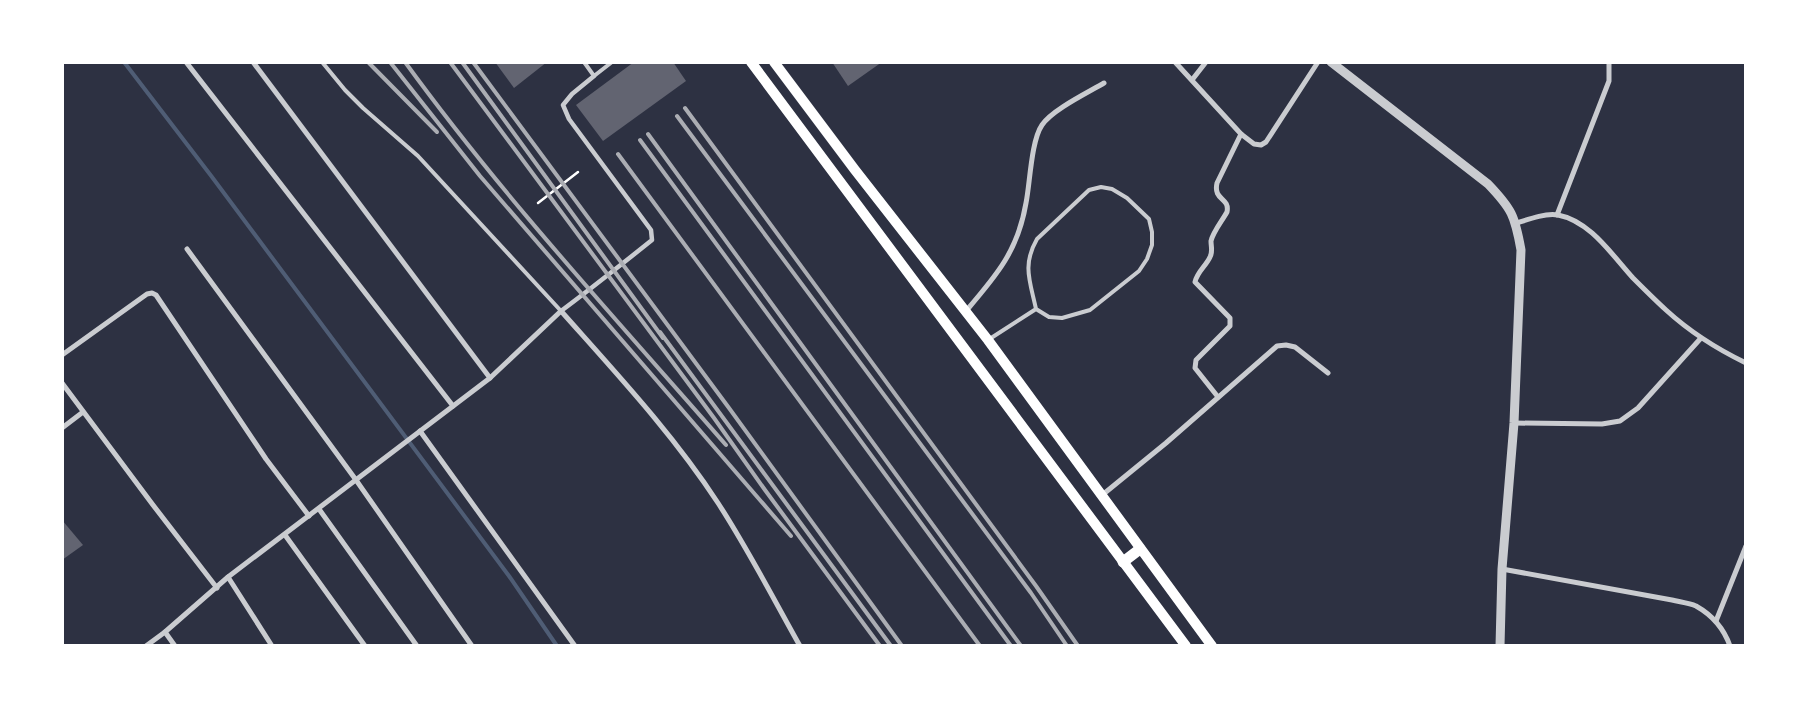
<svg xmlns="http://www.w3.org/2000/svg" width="1808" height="708" font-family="Manrope,sans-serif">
	<rect width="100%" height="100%" fill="#2d3142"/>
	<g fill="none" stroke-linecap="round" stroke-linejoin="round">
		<polyline stroke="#4f5d75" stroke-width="4" points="124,62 212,177 509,576 557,646"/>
	</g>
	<g fill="#626471">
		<polygon points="495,62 547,62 514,88"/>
		<polygon points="634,62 673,62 686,81 603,141 576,105"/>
		<polygon points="832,62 882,62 848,86"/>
		<polygon points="62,520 83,545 62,560"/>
	</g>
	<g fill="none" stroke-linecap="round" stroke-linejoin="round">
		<polyline stroke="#fff" stroke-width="2.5" points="538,203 578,172"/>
		<g stroke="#caccd0" stroke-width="4">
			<polyline points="322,62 345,90 363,108 418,156 561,311"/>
			<polyline points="584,62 594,76 612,62"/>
			<path d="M988,340L1036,309L1049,317L1062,318L1090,310L1139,271L1147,259L1152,245V232L1149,219L1127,198L1112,189L1101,187L1089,190L1037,239C1022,265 1030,281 1036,309"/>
		</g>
		<path stroke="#caccd0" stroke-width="4.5" d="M561,311C592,288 622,264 652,240L651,230L569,119L563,105L572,94L594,76"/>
		<g stroke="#caccd0" stroke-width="5">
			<polyline points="186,62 453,406"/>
			<polyline points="253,62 490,378"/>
			<polyline points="1175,62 1241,134 1254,144 1261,145 1266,142 1318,62"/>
			<polyline points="1192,80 1206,62"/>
			<polyline points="1557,215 1609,81 1609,62"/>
			<path d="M1517,223C1529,219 1545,213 1558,215C1590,221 1612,255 1633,278C1644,289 1655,300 1666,310C1690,332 1717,349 1746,363"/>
			<polyline points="187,249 356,480 472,646"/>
			<path d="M966,311C996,276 1018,251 1026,203C1030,184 1031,141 1042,125C1052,110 1087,93 1104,83"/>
			<polyline points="62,355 147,294 152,293 156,295 266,459 309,516"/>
			<polyline points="62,383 153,505 217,588"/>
			<path d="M1218,397L1195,368L1196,360L1230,326V318L1195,282C1197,272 1206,266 1210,257C1213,252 1211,247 1211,241C1213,232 1222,221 1227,212C1230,197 1213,201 1217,183L1241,134"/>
			<polyline points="1514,423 1602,424 1620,421 1638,408 1701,338"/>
			<polyline points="62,428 83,412"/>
			<polyline points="420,431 575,646"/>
			<polyline points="1101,496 1166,443 1277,346 1286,345 1295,347 1328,373"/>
			<polyline points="319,509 417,646"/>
			<polyline points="285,535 365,646"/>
			<path d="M1502,569L1672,600C1680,602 1689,603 1696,606C1712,615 1724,629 1730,646"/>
			<polyline points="228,577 272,646"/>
			<polyline points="1716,621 1746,546"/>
			<polyline points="165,632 175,646"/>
			<path d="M146,646L165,632L228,577L490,378L561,311C616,373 673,434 718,503C748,549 773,598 800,646"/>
		</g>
		<path stroke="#caccd0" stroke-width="9" d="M1331,62L1488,184C1512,209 1515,216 1521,250L1514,423L1502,569L1500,646"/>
		<g stroke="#fff" stroke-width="10">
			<polyline points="751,62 1186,646"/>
			<polyline points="774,62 855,170 988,340 1212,646"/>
		</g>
		<polyline stroke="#fff" stroke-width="11" points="1123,562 1140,549"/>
		<g stroke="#abadb3" stroke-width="4">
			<polyline points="368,62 437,132"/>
			<polyline points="390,62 480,176 791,536"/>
			<path d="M405,62C503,197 617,320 726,445"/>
			<polyline points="450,62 714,418 765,490 880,646"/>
			<polyline points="462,62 663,338"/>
			<polyline points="473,62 729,408 902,646"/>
			<polyline points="685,108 1036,586 1078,646"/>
			<polyline points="677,116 1031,593 1067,646"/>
			<polyline points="648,134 1021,646"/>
			<polyline points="640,140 1011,646"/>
			<polyline points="618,154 980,646"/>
			<polyline points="660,332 891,646"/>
		</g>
	</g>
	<rect width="1808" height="708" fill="none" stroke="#ffffff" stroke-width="128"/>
</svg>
